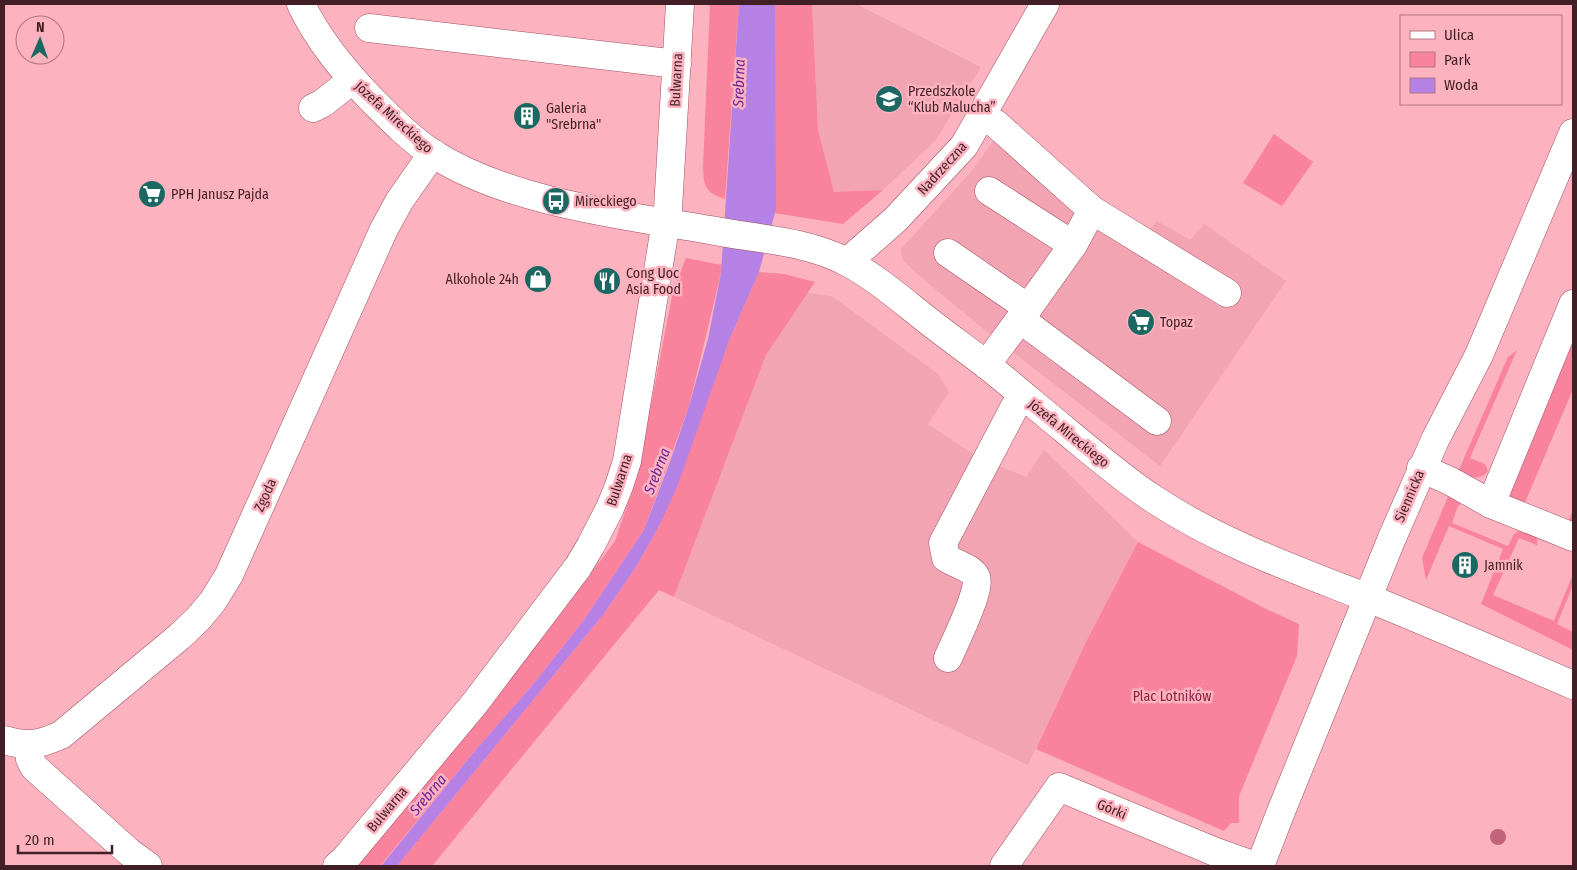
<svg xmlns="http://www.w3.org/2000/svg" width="1577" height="870" font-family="'Fira Sans Condensed',sans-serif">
	<rect width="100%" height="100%" fill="#fcb2bf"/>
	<g fill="#f2a4b3">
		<polygon points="812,4 856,4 981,67 935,141 883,190 834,192 818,130"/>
		<polygon points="1007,122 1064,173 1149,230 1157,221 1190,240 1204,224 1286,281 1160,466 992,336 916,273 903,260 900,250 970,173"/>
		<polygon points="807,293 832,296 938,374 949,392 928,424 976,456 1026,477 1044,450 1138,542 1086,642 1028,765 674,597 766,355"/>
	</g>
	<g fill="#f9829c">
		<path d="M710,4H739L725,199C705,192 704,188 703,167Z"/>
		<polygon points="775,4 812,4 818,130 834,192 883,190 843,224 774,213"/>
		<polygon points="1274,134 1313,162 1282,206 1243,183"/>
		<polygon points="686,258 722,265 721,273 689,406 644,530 584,620 535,682 474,752 380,866 355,866 541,640 615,541 637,477 673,291"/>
		<polygon points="759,272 784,274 815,282 766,355 674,597 659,590 432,866 397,866 603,615 636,567 659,526 730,338"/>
		<polygon points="1573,332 1573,389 1524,505 1568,522 1573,510 1572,528 1513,503 1509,497 1507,489"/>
		<path d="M1517,350L1470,458L1485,464L1488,471C1480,481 1469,478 1458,472L1508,357Z"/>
		<polygon points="1450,492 1462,503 1458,506 1452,523 1508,546 1514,534 1520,530 1531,532 1537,538 1537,545 1519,538 1493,595 1554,621 1573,574 1573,585 1557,624 1573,632 1573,650 1481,604 1503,549 1449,526 1426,580 1422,558"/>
		<polygon points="1138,542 1266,609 1299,624 1297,656 1239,796 1239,823 1231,823 1224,831 1036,749 1086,642"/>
	</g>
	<polygon fill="#b581e4" points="739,4 775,4 776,209 759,272 730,338 677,487 659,526 636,567 603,615 397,866 381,866 474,752 535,682 584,620 644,530 671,459 689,406 708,339 721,273"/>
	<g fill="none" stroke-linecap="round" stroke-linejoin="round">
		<g stroke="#a15062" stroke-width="29">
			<g id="minor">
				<path d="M301,4C318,40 343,70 371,99C390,118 409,138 432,153C508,202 622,215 710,230C755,239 805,240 847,262C877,278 904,302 931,323C949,337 967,350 984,363C1012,385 1038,408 1065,430C1093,453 1122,478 1152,498C1218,542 1294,569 1368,598C1437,626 1505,656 1573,685"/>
				<polyline points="369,28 677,64"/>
				<polyline points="313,108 323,103 352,80"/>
				<polyline points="981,117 996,124 1092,210 1073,245"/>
				<polyline points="989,191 1073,245 1028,308"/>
				<polyline points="1092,210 1227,293"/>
				<polyline points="948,253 1028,308 1020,319"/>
				<polyline points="847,262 895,220 964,146 1045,4"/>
				<polyline points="986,365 1020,319 1157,421"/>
				<polyline points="1421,468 1450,481 1491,504 1573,537"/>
				<polyline points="1491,504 1573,304"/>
				<path d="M948,658C954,644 982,588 976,577C972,568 954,563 946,558L943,543L1014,408L1023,396"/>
				<path d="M4,740C28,747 38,745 61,735L179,637L198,619L213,601L229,575L384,229L400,200L433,153"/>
				<polyline points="28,746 30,759 34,767 129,852 148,866"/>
				<polyline points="337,866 345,859 475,703 578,567 591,545 610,508 619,486 627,461 668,209 680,4"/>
				<polyline points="1004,866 1059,787 1213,851 1255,866"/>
			</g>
		</g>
		<g stroke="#a15062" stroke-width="29">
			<polyline id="major" points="1260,866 1280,814 1392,538 1435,440 1479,355 1573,133"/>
		</g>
		<use href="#minor" stroke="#fff" stroke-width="28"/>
		<use href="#major" stroke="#fff" stroke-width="28"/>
	</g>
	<circle fill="#c0637b" cx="1498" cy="837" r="8"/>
	<defs>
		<g id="school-disc" transform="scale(1.4375)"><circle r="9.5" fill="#1b6761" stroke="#fcb2bf"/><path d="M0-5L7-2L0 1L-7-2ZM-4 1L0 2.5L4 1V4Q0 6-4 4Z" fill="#fff"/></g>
		<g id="building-disc" transform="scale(1.4375)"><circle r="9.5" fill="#1b6761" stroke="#fcb2bf"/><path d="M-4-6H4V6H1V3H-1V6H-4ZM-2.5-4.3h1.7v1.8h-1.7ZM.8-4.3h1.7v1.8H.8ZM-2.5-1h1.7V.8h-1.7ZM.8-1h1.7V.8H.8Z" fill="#fff"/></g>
		<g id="supermarket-disc" transform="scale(1.4375)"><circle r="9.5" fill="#1b6761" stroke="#fcb2bf"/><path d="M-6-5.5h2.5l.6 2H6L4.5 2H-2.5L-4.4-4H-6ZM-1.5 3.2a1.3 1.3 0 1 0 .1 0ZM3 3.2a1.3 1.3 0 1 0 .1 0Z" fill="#fff"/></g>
		<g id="bus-disc" transform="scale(1.4375)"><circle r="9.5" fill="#1b6761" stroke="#fcb2bf"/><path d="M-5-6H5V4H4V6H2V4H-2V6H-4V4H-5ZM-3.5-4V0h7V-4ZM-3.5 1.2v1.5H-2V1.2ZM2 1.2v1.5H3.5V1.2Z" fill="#fff"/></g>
		<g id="shop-disc" transform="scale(1.4375)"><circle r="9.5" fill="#1b6761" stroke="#fcb2bf"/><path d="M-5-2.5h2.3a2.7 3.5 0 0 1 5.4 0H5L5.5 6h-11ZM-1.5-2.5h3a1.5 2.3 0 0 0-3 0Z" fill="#fff"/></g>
		<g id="restaurant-disc" transform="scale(1.4375)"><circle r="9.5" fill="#1b6761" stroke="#fcb2bf"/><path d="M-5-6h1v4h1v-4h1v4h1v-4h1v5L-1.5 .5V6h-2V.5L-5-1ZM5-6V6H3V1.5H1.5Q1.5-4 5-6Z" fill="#fff"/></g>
	</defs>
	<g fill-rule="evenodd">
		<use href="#school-disc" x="889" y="99"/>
		<use href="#building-disc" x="527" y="116"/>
		<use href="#supermarket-disc" x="152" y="194"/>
		<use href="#bus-disc" x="556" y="201"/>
		<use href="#shop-disc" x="538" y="279"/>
		<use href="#restaurant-disc" x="607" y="281"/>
		<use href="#supermarket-disc" x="1141" y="322"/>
		<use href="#building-disc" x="1465" y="565"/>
	</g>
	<g text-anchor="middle" stroke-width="5" stroke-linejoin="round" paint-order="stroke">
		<g font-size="14" fill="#421f26" stroke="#fcb2bf">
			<text transform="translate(676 80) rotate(-87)" y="5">Bulwarna</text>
			<text transform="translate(394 117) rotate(42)" y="5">Józefa Mireckiego</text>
			<text transform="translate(942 168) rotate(-48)" y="5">Nadrzeczna</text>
			<text transform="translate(1069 433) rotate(39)" y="5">Józefa Mireckiego</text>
			<text transform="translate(619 480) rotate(-72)" y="5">Bulwarna</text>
			<text transform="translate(265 495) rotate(-66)" y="5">Zgoda</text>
			<text transform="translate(1409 496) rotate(-67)" y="5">Siennicka</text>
			<text transform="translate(387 809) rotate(-50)" y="5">Bulwarna</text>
			<text transform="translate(1112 809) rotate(23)" y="5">Górki</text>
		</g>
		<g font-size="14" fill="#421f26" stroke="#fcb2bf" text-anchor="start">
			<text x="908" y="96">Przedszkole<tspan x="908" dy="16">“Klub Malucha”</tspan></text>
			<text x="546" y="113">Galeria<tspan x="546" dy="16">"Srebrna"</tspan></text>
			<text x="171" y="199">PPH Janusz Pajda</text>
			<text x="575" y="206">Mireckiego</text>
			<text x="626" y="278">Cong Uoc<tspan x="626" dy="16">Asia Food</tspan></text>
			<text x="519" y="284" text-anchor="end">Alkohole 24h</text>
			<text x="1160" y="327">Topaz</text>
			<text x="1484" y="570">Jamnik</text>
		</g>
		<g font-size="14" fill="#8e2243" stroke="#fcb2bf">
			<text x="1172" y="701">Plac Lotników</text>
		</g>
		<g font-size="15" font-style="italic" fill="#6a2599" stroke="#fcb2bf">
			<text transform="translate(739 83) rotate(-88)" y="5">Srebrna</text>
			<text transform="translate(657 471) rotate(-69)" y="5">Srebrna</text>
			<text transform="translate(428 795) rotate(-50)" y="5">Srebrna</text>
		</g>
	</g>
	<rect width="1577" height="870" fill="none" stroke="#421f26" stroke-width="10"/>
	<rect x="1400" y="15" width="162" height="90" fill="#fcb2bf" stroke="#b27782"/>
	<rect x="1410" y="31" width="25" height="8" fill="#ffffff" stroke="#b27782"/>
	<text x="1444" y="40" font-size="15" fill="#421f26">Ulica</text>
	<rect x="1410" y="52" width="25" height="15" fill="#f9829c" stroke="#b27782"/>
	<text x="1444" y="65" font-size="15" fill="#421f26">Park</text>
	<rect x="1410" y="78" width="25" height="15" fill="#b581e4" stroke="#b27782"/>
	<text x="1444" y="90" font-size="15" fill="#421f26">Woda</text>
	<g transform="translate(40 40) rotate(2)"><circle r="24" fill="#fcb2bf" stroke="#b27782"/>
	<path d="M0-4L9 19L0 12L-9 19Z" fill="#1b6761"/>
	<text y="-8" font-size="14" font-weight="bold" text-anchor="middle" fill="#421f26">N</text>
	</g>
	<path d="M18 845v8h94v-8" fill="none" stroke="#421f26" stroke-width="2.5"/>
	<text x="25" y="845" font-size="15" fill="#421f26" stroke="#fcb2bf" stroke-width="4" paint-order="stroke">20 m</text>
</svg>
